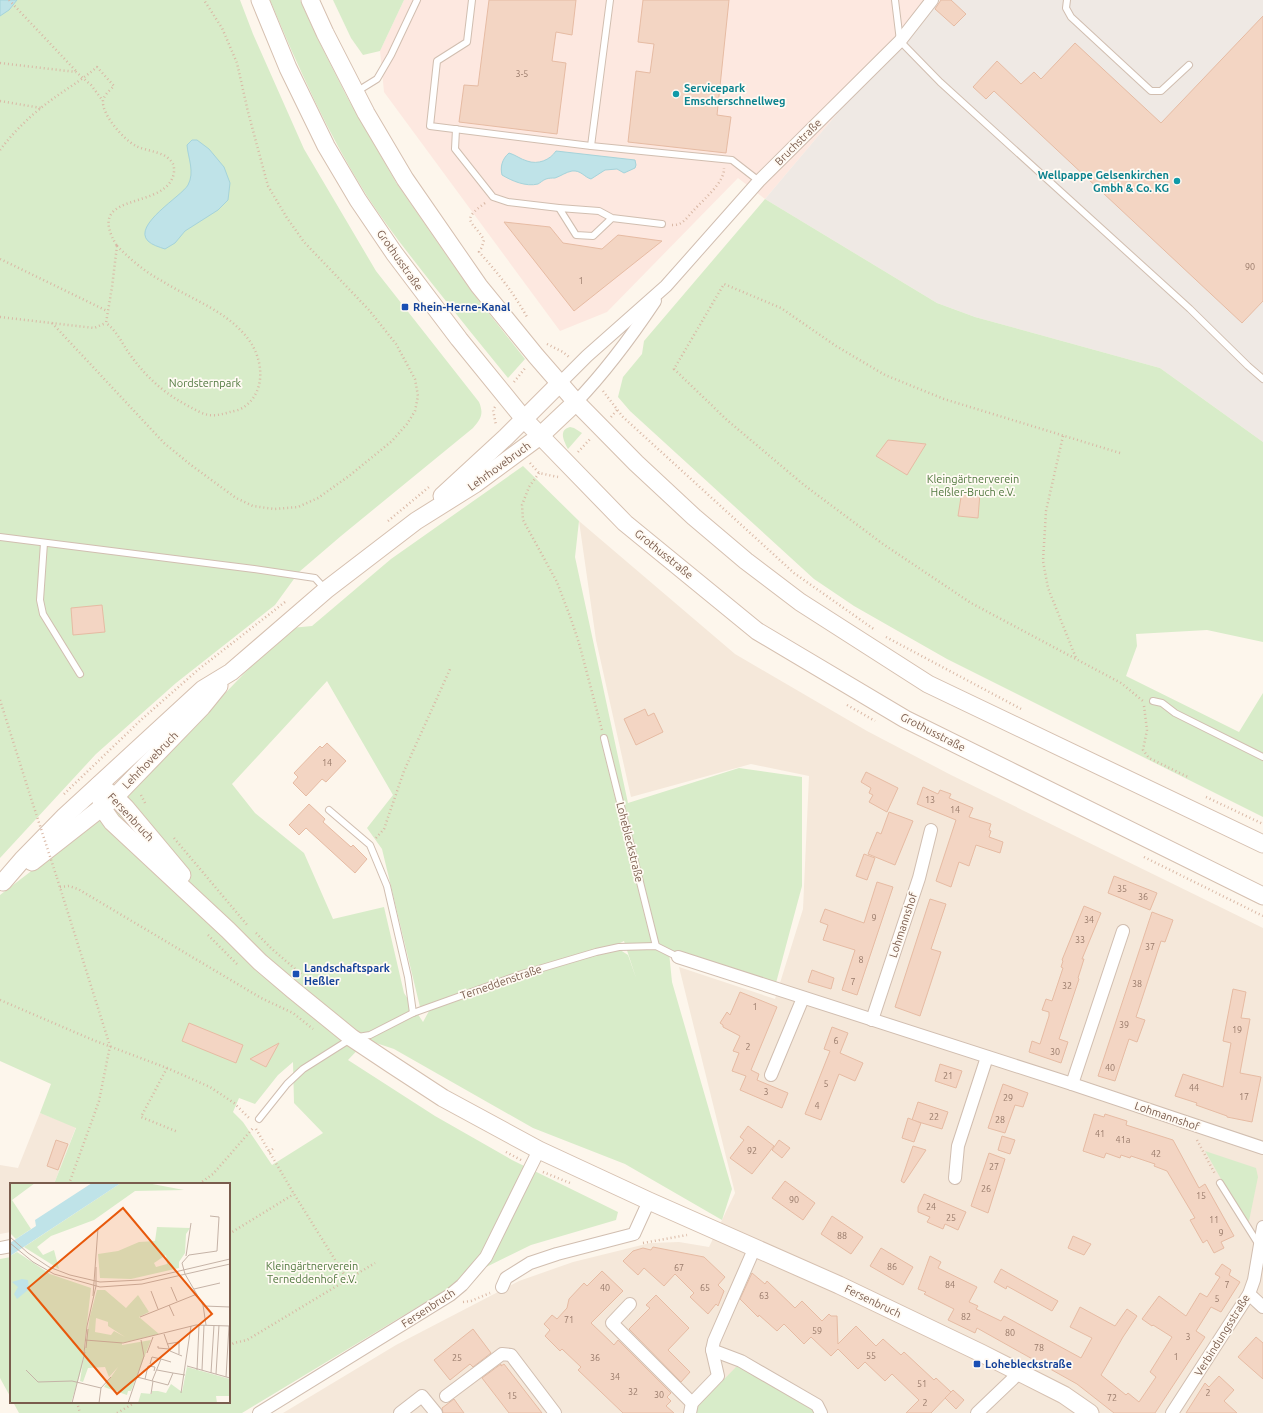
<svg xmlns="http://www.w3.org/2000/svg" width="1263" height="1413" font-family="Ubuntu,sans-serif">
	<rect width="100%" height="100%" fill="#fdf6ec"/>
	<g fill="#f5e8da">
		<polygon points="579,521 735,654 867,731 951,775 1263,928 1263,1413 283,1413 396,1345 519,1281 573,1262 650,1243 679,1242 709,1247 735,1193 679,967 775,999 803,909 809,776 751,764 631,797 596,640"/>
		<polygon points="40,1113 76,1127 54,1184 11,1184 11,1232 0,1234 0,1165 18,1168"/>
	</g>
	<polygon fill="#fde8e0" points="404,0 933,0 765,199 738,178 607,312 560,331 384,92 380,51"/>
	<polygon fill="#efe9e4" points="933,0 1263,0 1263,442 1160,368 975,317 937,303 765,199"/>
	<g fill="#d8ecc9" fill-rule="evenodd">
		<path d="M0,0H240L253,34L304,149L376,271L479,402C484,414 481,419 473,428L341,536L299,572L275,605L176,683L96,754L0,858Z"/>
		<path d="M270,0H300L317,37L347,97L397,184L472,292L525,359L508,378C482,346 456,314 430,281C408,253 386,225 367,196C328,134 298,67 270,0Z"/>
		<polygon points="333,0 404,0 380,51 363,55 351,38"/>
		<polygon points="765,199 937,303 975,317 1160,368 1263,442 1263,642 1207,630 1136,634 1137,646 1126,676 1239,732 1263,693 1263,817 947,659 854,606 814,579 630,411 618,397 623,377 642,354 644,341"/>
		<path d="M570,427L574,428L582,433L568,449C564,441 558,430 570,427Z"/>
		<path d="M523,466L579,521L575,557L628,803L739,768L802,777V886L776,983L669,952L672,982L732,1189L722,1220L625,1164L533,1128L394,1049L367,1040L348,1060L435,1116L512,1160L618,1212L616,1220L531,1245L472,1274L242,1413H19L13,1402H229V1184H54L76,1128L40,1113L51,1084L0,1061V895L77,836L206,713L260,657L291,628L312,626L391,559ZM327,681L393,795L367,828L382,849L420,1007L434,1002L423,1022L404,993L384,907L333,919L304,853L255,813L232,784ZM624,941L636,978L628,955L614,946ZM293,1062L294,1103L323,1133L272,1165L243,1122L233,1112L239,1098L255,1104L278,1075Z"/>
		<polygon points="1205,1151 1256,1168 1258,1177 1248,1226"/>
		<polygon points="11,1257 11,1398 0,1378 0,1259"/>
		<polygon points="743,1366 815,1408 816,1413 696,1413 696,1408 736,1367"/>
	</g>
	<g fill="#bfe3e8" stroke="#a5d3da">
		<polygon points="0,0 17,0 9,10 0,16"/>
		<path d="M192,140H197L209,149L224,167L230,183L228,200L218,210L185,231L175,243L165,249C159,247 152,245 148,241C132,225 182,196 188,185C195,172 188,158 187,145Z"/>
		<path d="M556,151L635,160L636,165L635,168L624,173L617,169L605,170L591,179C584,177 581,170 572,171C566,172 561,176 555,178C552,178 549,178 546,179C543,180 540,183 538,184C526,187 512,181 502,175C500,167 502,159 509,153C516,155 520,159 527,161C538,165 550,160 556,151Z"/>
	</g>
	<g fill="#f3d5c3" stroke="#e6bba3">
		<polygon points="489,0 576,0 572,35 556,32 552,61 566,63 557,134 459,122 464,85 478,86"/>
		<polygon points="643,0 729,0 717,115 731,117 726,153 628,142 636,71 650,73 654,44 638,42"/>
		<polygon points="941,0 951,0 966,14 954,26 935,9"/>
		<polygon points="1263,16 1263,301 1242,323 994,91 986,99 973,87 997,61 1021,84 1034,72 1041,79 1075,43 1161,123"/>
		<polygon points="504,222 550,227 563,243 602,249 618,235 662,241 574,311"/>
		<polygon points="888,440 926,444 907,475 876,456"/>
		<polygon points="962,491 980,493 978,518 958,516"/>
		<polygon points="102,605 105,632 73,635 71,608"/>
		<polygon points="645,709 648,716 654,713 663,732 636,745 624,719"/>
		<polygon points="327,743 346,761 326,782 322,779 306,796 293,783 298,777 294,773 320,746 322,748"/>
		<polygon points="866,772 898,788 887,812 869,802 873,795 869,793 871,788 861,782"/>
		<polygon points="923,787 938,794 940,790 951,794 949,798 973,808 969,817 991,824 989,830 991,831 989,837 1003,842 1000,853 976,845 969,866 959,862 951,887 936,881 956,820 917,804"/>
		<polygon points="309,804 325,819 323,822 351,847 353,845 367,859 355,873 306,828 299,835 289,825"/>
		<polygon points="889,812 913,821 895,865 868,854 877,832 881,834"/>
		<polygon points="864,854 875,858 867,880 856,876"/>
		<polygon points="1114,876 1157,893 1150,910 1108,893"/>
		<polygon points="877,882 893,887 857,995 842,990 855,950 823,940 828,925 820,922 825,909 864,923"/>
		<polygon points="930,899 946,904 931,949 941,952 920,1016 895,1007"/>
		<polygon points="1084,906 1101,913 1082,959 1084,959 1078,978 1079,979 1059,1039 1068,1042 1061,1063 1029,1052 1032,1041 1040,1044 1049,1016 1049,1012 1042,1010 1046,999 1052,1001 1063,968 1061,967 1063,961 1062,960"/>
		<polygon points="1152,912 1173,920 1165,942 1161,941 1136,1017 1145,1020 1137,1042 1129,1039 1115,1081 1098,1076"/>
		<polygon points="812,970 834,978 831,989 808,982"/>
		<polygon points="1233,989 1246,992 1241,1018 1250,1019 1240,1073 1261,1077 1252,1122 1227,1117 1227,1116 1196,1105 1197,1103 1175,1096 1183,1074 1223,1087 1231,1043 1223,1041"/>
		<polygon points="740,992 777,1007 751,1070 759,1074 757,1080 788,1093 782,1108 740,1090 746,1076 732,1071 739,1053 733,1051 740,1036 723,1027 723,1025 720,1023 727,1012 730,1015"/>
		<polygon points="189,1023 243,1045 236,1063 182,1041"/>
		<polygon points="832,1027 848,1033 840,1053 863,1063 855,1081 839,1074 821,1120 805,1114 830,1051 824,1049"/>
		<polygon points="279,1043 266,1067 250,1059"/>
		<polygon points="940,1064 962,1071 956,1088 935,1081"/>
		<polygon points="1003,1084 1028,1093 1023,1107 1015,1105 1005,1133 988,1128"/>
		<polygon points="918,1102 948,1112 942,1129 912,1120"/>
		<polygon points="1094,1114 1104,1117 1105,1114 1127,1121 1126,1125 1173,1140 1199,1188 1205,1184 1234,1236 1221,1242 1224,1248 1214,1253 1207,1240 1203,1243 1190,1220 1195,1218 1167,1171 1154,1166 1155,1164 1131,1156 1130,1158 1121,1155 1120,1158 1106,1153 1104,1158 1083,1151"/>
		<polygon points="908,1118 921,1123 914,1142 902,1138"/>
		<polygon points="748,1126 774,1146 752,1174 730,1158 744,1140 740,1137"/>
		<polygon points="1002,1136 1015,1140 1010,1154 998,1150"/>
		<polygon points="56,1140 68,1144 58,1170 47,1166"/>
		<polygon points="779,1140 790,1148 782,1158 772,1150"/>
		<polygon points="913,1146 926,1150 904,1183 901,1181"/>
		<polygon points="989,1153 1005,1159 988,1213 971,1206"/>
		<polygon points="785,1181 815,1203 803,1220 772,1198"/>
		<polygon points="924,1194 966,1212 958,1230 945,1224 943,1229 927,1222 930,1217 918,1212 918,1207"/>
		<polygon points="832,1216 863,1237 851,1254 821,1234"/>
		<polygon points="1073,1236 1091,1244 1084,1255 1068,1248"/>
		<polygon points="653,1247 704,1257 725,1277 718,1285 724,1291 718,1306 716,1304 708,1314 690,1297 694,1293 675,1274 664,1286 644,1268 638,1275 623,1261 633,1251 643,1248 651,1250"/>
		<polygon points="881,1248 913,1267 903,1285 870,1266"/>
		<polygon points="930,1256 941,1262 938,1268 977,1287 969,1302 978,1306 976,1309 1001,1321 1004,1316 1081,1358 1092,1338 1070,1327 1080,1307 1115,1326 1127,1309 1137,1316 1123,1337 1101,1375 1126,1395 1128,1393 1139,1402 1156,1377 1150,1372 1172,1337 1153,1325 1152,1326 1142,1319 1159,1296 1186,1316 1200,1293 1207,1297 1220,1277 1215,1274 1222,1264 1231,1270 1229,1275 1240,1282 1221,1312 1211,1307 1196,1331 1205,1337 1155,1413 1114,1413 1077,1384 977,1328 975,1333 948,1320 954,1309 924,1294 926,1292 918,1289"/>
		<polygon points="1001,1269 1058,1301 1052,1311 1007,1286 1006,1289 994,1282"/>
		<polygon points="602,1271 623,1291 591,1323 614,1345 618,1340 671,1393 667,1397 671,1401 666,1406 674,1413 623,1413 578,1370 581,1367 562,1349 560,1351 545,1336 550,1330 544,1324 552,1315 557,1319 567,1308 569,1299 584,1283 587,1286"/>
		<polygon points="752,1273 765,1284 767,1281 795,1308 802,1301 822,1321 829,1314 831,1316 837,1316 838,1344 856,1326 876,1346 883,1339 901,1355 904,1352 934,1380 936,1378 951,1392 931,1413 906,1413 919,1400 892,1374 885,1381 865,1362 858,1369 838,1349 831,1356 811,1337 804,1344 784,1324 777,1331 759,1315 758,1317 740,1299"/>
		<polygon points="656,1295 689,1328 668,1350 690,1372 681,1382 629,1329 650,1308 646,1305"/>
		<polygon points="473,1329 491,1353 473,1367 470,1364 450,1380 434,1360"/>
		<polygon points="1256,1337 1263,1343 1263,1379 1238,1357"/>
		<polygon points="501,1364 501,1366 504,1364 542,1413 509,1413 482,1378"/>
		<polygon points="1219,1376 1234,1390 1224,1401 1237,1413 1186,1413 1205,1383 1209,1387"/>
		<polygon points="953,1390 964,1400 956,1409 945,1398"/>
		<polygon points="454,1399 464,1413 443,1413 442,1408"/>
	</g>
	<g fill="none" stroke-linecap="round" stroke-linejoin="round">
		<g stroke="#d1beb0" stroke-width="8">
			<g id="lane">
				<polyline points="472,0 467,42 437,61 430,126 591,146 732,160 759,181"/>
				<polyline points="895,0 900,41 940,82 1190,309 1248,366 1263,379"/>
				<polyline points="1067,0 1066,8 1071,17 1151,91 1161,91 1189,65"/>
				<polyline points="356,92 377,79 391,55 417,0"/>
				<polyline points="456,129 455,149 493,197 508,202 559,208"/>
				<polyline points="591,146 610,0"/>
				<polyline points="612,218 599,211 559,208 576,235 593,236 612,218 662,224"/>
				<polyline points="0,537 254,569 315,578 325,589"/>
				<polyline points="44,543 40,600 43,614 80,674"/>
				<polyline points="1153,701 1162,703 1175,713 1263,757"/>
				<polyline points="604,738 656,946"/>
				<polyline points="329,810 370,845 387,886 408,977 413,1013"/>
				<polyline points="259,1119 287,1084 303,1069 352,1038 370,1035 413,1013 522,974 596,952 619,947 656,946 678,957"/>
				<polyline points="1220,1183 1259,1245"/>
			</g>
		</g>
		<g stroke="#d1beb0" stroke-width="14">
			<g id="street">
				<polyline points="560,383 587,356 666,286 759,181 900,41 932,0"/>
				<path d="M576,402C606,371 631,337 655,301"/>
				<polyline points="678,957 1072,1084 1263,1148"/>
				<polyline points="872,1020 919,878 931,830"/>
				<polyline points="771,1075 803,998"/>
				<polyline points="1072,1084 1123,931"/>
				<polyline points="955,1178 958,1146 987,1057"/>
				<polyline points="0,1248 11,1246"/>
				<polyline points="502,1287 506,1278 530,1263 557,1254 634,1234 649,1201"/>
				<polyline points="1249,1294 1263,1307"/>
				<polyline points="630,1304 612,1323 692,1403"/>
				<polyline points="712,1350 741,1361 817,1405 821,1413"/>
				<polyline points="446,1396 502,1354 511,1355 555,1413"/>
				<polyline points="259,1413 450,1295 462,1285 486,1257 539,1150"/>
				<polyline points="400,1413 422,1396 436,1413"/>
				<polyline points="690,1413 692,1403 718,1376 712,1350 714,1341 755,1247"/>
				<polyline points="977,1413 1020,1372"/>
				<polyline points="1172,1413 1249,1294 1254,1280 1263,1227"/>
			</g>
		</g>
		<g stroke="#d6c0b0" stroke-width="19">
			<g id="secondary">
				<polyline points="260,0 288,68 326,146 358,200 394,253 459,339 524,419 625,523 757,631 905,719 1263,896"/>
				<polyline points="310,0 325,33 366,113 405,179 479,286 536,356 576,402 636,463 694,517 746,561 800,602 928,684 1263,844"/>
				<polyline points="442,496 506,437 560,383"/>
				<polyline points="99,785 102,808 112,822 228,930 260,962 293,990 352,1038 391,1064 443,1098 539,1150 649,1201 839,1285 981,1353 1064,1395 1090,1413"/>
				<polyline points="107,791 115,797 126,808 182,875"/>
				<polyline points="32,862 115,797 202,707 219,686"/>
				<polyline points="3,882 22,860 65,816 203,689 231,672 326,590 416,521 475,484 540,436 576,402"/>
			</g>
		</g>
		<g stroke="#d9b8a5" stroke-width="2.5" stroke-dasharray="1 3" stroke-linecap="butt">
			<polyline points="9,0 76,71"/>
			<polyline points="0,63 76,72 91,85 103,101"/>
			<polyline points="0,101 41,108"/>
			<path d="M0,150C15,130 33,113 54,98C68,88 83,79 97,67L114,86C110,90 105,94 103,100C101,114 124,140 136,146C148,152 166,151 173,164C175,169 174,175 172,179C157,210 84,192 117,246"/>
			<path d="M485,203C459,222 473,220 484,240L482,247L479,252C498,273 513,292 527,317"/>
			<path d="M672,225C675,225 678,225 681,223C686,220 690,214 694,210C703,200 725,182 724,168"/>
			<path d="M117,246C130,259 145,272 162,281C189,298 224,310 245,335C263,355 268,390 244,407C240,410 234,411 230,412C223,414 216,416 209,415C202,414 196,410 190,407C165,394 147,378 131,356C122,344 118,332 106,323L112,287Z"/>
			<polyline points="0,259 107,311"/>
			<polyline points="0,317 94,328 106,323"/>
			<polyline points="52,323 164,443 191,465 236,498 253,506 274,509 298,507 318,498 349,476 392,441 407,424 415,411 418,396 415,379 396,344 369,310 304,242 287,218 268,186 248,112 237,63 222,28 204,0"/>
			<polyline points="547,344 563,352 569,357"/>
			<polyline points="514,382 526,367"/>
			<polyline points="603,391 623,417 794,573 875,630"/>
			<polyline points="495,407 493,410 496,425"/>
			<polyline points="611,417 617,410"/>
			<polyline points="1063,436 1046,511 1043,561 1048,588 1076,658"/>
			<polyline points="578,452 591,438"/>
			<polyline points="1120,453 944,399 885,375 836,346 781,308 724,284 674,369 727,420 804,485 883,544 971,603 1121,683 1143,701"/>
			<polyline points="530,463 539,473 558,477"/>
			<polyline points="539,473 529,487 522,505 523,520 557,582 571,619 579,643 602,730"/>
			<polyline points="388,521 429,487"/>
			<polyline points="886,637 1023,710"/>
			<polyline points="0,700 30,795"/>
			<polyline points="847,705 875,721"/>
			<polyline points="1144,706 1147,730 1143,750 1149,758 1188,777"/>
			<polyline points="64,794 142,719 199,669 285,602"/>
			<polyline points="141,795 146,805"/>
			<polyline points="1206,797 1263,824"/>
			<polyline points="174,838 248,926"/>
			<polyline points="376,838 384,829 404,771 451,667"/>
			<polyline points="1144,857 1263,916"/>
			<polyline points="57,878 110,1046 99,1101 69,1184"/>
			<polyline points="60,887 69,886 78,889 261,998 293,1013 313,1029"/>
			<polyline points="256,933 272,949 315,986"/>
			<polyline points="208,935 237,964"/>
			<polyline points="0,1000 93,1040 167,1068 210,1087 234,1103 249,1118"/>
			<polyline points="167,1068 141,1117 178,1132"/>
			<polyline points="256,1129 294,1194 347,1279"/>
			<polyline points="1197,1140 1215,1174"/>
			<polyline points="269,1152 274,1148"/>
			<polyline points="506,1152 521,1160"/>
			<polyline points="543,1172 570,1183"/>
			<polyline points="199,1184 213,1174 254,1127"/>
			<polyline points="229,1234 294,1194"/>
			<polyline points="643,1243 687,1235"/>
			<polyline points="463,1302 471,1301 490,1293"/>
			<polyline points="229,1346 234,1343 247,1340 375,1263"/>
			<polyline points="77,1402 80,1413"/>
			<polyline points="117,1413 136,1402"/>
		</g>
		<use href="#lane" stroke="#fff" stroke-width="6"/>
		<use href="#street" stroke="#fff" stroke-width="12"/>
		<use href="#secondary" stroke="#fff" stroke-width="17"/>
		<polyline stroke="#d9b8a5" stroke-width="2.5" stroke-dasharray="1 3" stroke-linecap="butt" points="30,795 57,878"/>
	</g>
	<g fill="#0f9aa8" stroke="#fffaf3" stroke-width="1.5">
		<circle cx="676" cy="94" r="4"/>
		<circle cx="1177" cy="181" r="4"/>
	</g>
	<g fill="#1a4fb4" stroke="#fffaf3" stroke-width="1.5">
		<rect x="401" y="303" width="8" height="8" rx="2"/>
		<rect x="292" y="970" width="8" height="8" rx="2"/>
		<rect x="973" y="1360" width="8" height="8" rx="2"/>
	</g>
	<g text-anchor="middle" stroke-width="3.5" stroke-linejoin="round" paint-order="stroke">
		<g font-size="9" fill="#987a6a">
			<text x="522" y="77">3-5</text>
			<text x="1250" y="270">90</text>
			<text x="581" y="284">1</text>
			<text x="327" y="766">14</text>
			<text x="930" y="803">13</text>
			<text x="955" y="813">14</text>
			<text x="1122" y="892">35</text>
			<text x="1143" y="900">36</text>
			<text x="874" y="921">9</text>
			<text x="1089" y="923">34</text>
			<text x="1080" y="943">33</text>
			<text x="1150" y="950">37</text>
			<text x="861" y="963">8</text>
			<text x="853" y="985">7</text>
			<text x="1137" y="987">38</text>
			<text x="1067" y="989">32</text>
			<text x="755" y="1010">1</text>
			<text x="1124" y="1028">39</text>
			<text x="1237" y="1033">19</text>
			<text x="836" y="1044">6</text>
			<text x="748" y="1050">2</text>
			<text x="1055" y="1055">30</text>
			<text x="1110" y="1071">40</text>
			<text x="948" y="1079">21</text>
			<text x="826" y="1087">5</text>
			<text x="1194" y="1091">44</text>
			<text x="766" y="1095">3</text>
			<text x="1244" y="1100">17</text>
			<text x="1008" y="1101">29</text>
			<text x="817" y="1109">4</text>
			<text x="934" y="1120">22</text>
			<text x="1000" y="1123">28</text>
			<text x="1100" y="1137">41</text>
			<text x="1123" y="1143">41a</text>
			<text x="752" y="1154">92</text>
			<text x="1156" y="1157">42</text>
			<text x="994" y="1170">27</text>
			<text x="986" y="1192">26</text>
			<text x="1201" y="1199">15</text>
			<text x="794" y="1203">90</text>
			<text x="931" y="1210">24</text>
			<text x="951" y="1221">25</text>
			<text x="1214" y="1223">11</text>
			<text x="1221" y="1236">9</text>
			<text x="842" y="1239">88</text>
			<text x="892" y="1270">86</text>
			<text x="679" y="1271">67</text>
			<text x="950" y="1288">84</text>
			<text x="1227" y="1288">7</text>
			<text x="605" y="1291">40</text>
			<text x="705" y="1291">65</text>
			<text x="764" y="1299">63</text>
			<text x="1217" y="1302">5</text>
			<text x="966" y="1320">82</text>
			<text x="569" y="1323">71</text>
			<text x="817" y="1334">59</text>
			<text x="1010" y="1336">80</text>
			<text x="1188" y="1340">3</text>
			<text x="1039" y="1351">78</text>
			<text x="871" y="1359">55</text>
			<text x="1176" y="1360">1</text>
			<text x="457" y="1361">25</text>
			<text x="595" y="1361">36</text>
			<text x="615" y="1380">34</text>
			<text x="922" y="1387">51</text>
			<text x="633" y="1395">32</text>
			<text x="1208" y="1396">2</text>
			<text x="659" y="1398">30</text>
			<text x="512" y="1399">15</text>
			<text x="1112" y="1401">72</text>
			<text x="925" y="1406">2</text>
		</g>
		<g font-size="11" font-weight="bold" fill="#0d838f" stroke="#fffaf3" text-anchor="start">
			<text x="684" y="92">Servicepark<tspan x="684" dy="13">Emscherschnellweg</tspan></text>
			<text x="1169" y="179" text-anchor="end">Wellpappe Gelsenkirchen<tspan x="1169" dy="13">Gmbh &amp; Co. KG</tspan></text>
		</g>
		<g font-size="11" fill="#7a5c4d" stroke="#fffaf3">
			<text transform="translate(798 142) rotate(-45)" y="4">Bruchstraße</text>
			<text transform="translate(400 260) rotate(55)" y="4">Grothusstraße</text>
			<text transform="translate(499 466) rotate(-36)" y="4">Lehrhovebruch</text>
			<text transform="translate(664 554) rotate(39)" y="4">Grothusstraße</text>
			<text transform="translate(933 732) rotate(27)" y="4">Grothusstraße</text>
			<text transform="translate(150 760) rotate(-46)" y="4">Lehrhovebruch</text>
			<text transform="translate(131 817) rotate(47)" y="4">Fersenbruch</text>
			<text transform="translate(630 842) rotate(76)" y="4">Lohebleckstraße</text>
			<text transform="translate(903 925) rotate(-72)" y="4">Lohmannshof</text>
			<text transform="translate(501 982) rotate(-19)" y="4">Terneddenstraße</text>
			<text transform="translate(1167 1116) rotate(19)" y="4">Lohmannshof</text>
			<text transform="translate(873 1301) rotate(26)" y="4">Fersenbruch</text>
			<text transform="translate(428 1308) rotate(-33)" y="4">Fersenbruch</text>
			<text transform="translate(1222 1335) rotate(-58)" y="4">Verbindungsstraße</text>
		</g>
		<g font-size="11" font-weight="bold" fill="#164399" stroke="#fffaf3" text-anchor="start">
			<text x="413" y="311">Rhein-Herne-Kanal</text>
			<text x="304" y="972">Landschaftspark<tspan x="304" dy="13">Heßler</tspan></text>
			<text x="985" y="1368">Lohebleckstraße</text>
		</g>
		<g font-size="11" fill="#537a41" stroke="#fffaf3">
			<text x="205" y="387">Nordsternpark</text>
			<text x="973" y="483">Kleingärtnerverein<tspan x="973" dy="13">Heßler-Bruch e.V.</tspan></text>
			<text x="312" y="1270">Kleingärtnerverein<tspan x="312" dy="13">Terneddenhof e.V.</tspan></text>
		</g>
	</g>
	<g transform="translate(10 1183)">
		<rect width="220" height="220" fill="#fdf6ec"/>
		<path d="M0,0H25L2,17L21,46L6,56L0,50ZM111,0H137L174,7L125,8L84,37L41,53L27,64L33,72L44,67L49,86L14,64ZM147,44L180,45L176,51L175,70L169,79V85L121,96L90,95L88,71L108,68L129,59L145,58ZM156,72L157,81L146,84L144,80ZM7,69L40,91L81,105L72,184L61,220H0V73ZM87,107H95L116,125L128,112L139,129L129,134L149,151L112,160V162L141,157L121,208H118L117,212L94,204L108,184L99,194L95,184L78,185L73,199L70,198L80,133ZM86,135L98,139V143L115,154L104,148L101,152L85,149ZM177,184L220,196V213H206L207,220H128L131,210L142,211V208H148L156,210L161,201L172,209Z" fill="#d8ecc9" fill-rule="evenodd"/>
		<path d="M82,0H111L0,73V60L26,43L25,37ZM12,96L18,97L19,106L7,116L4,111L8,104L2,99Z" fill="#bfe3e8"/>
		<path fill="none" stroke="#c5b3a7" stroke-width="1" d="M0,54L18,70L39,84L60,92L90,99L131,97L220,76M0,60L23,79L44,91L90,104L132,101L220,81M176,73L181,40M161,104L167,118M184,106L210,100M141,108L148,126M83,113L88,45M159,122L164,133M194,123L220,124M130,134L187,111M196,142L193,122L175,91L172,80L179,72L207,68L209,34L200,33M154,151L160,168L172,173M75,157L113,160L186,142L220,143M157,161L169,159V171M148,163V165L159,166M76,165L78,146M74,170L77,143L86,103V84M137,170L143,154M140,181L142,174L151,176M177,183L220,195M16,187L28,199L62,198L91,205M147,187L163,190M187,187L189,142M192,187L194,142M201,190L204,142M206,191L209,142M127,194L158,202L163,190L175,192M216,194L219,143M135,196L138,183L145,184L144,188M142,198L151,176L161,179M171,210L181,143M141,211L143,198M62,220L75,169M89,220L91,205L101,194M118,220L134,173L131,157"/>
		<path fill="#e8590c" fill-opacity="0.15" stroke="#e8590c" stroke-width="2" d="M113,25L202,131L107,211L18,105Z"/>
		<rect width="220" height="220" fill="none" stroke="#7a5c4d" stroke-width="2"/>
	</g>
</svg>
